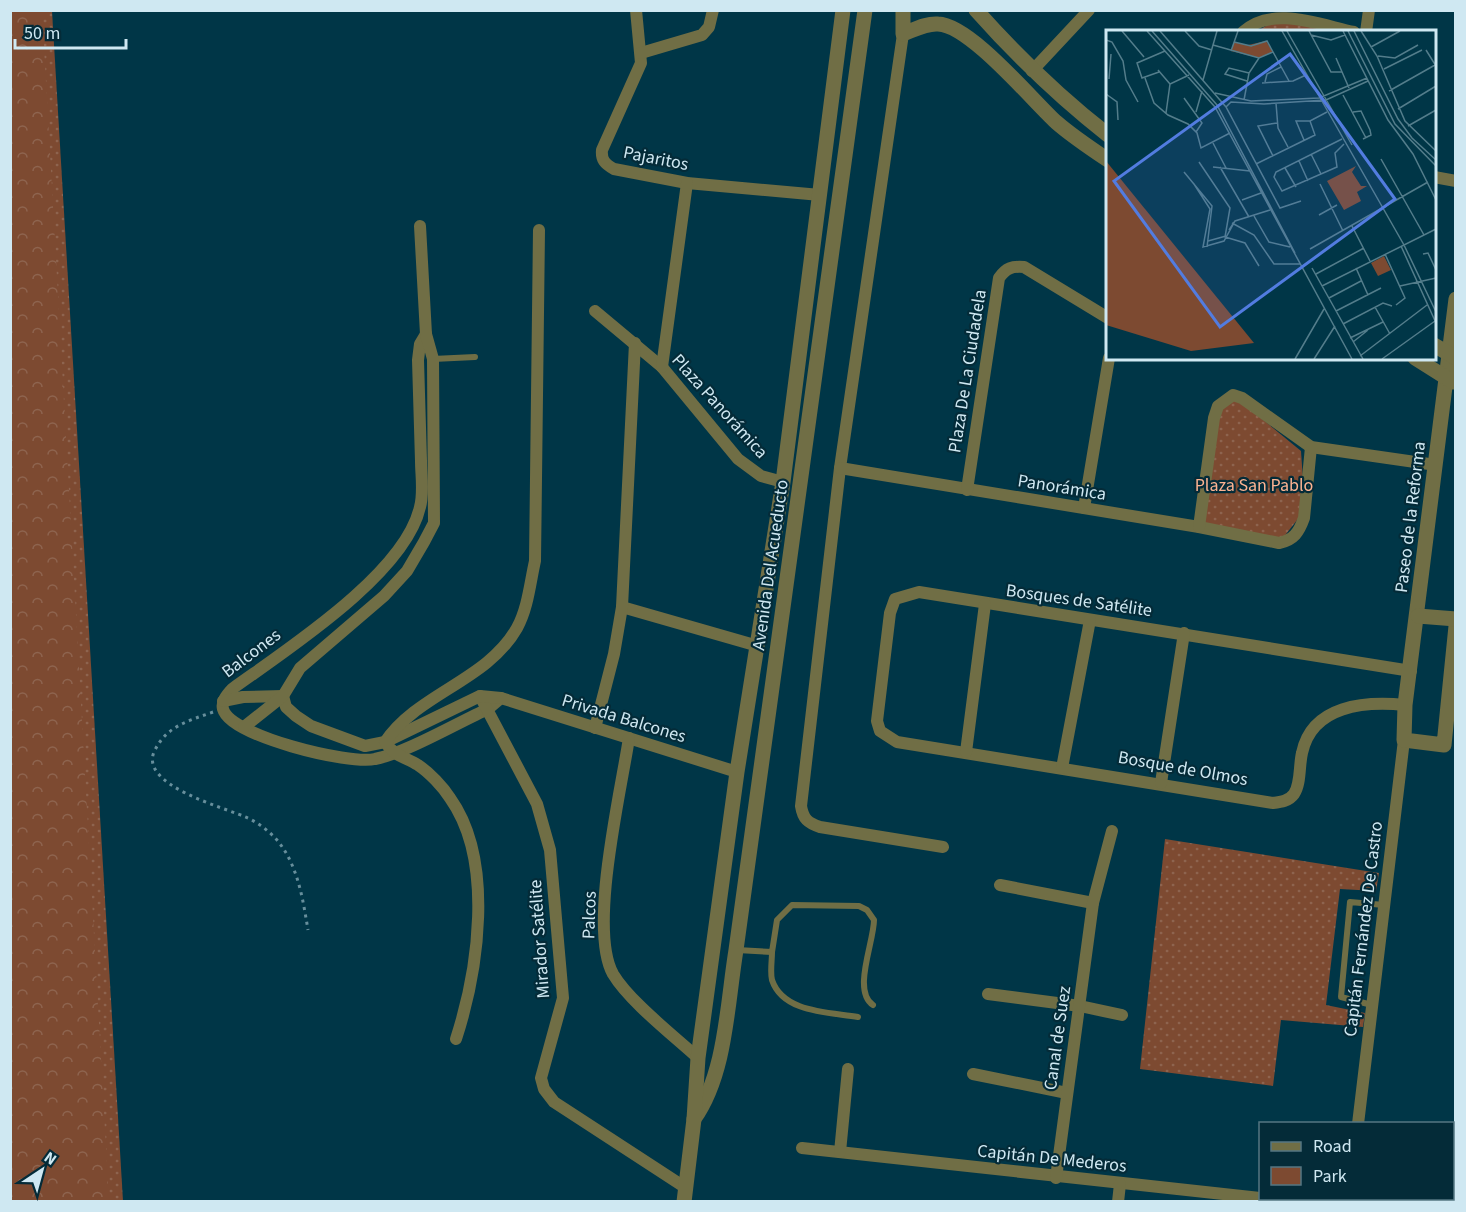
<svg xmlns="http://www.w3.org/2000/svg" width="1466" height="1212" font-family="'Source Sans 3',sans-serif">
	<defs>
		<pattern id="green-dots" width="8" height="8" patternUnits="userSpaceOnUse" patternTransform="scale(1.5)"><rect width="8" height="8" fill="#7d4a31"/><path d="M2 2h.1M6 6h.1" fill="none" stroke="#8e644f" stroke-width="1.8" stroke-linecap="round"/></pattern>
		<pattern id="forest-crowns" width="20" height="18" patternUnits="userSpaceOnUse" patternTransform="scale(1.5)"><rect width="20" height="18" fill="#7d4a31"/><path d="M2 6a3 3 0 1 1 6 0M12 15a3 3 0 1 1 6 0" fill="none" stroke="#8e644f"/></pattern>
	</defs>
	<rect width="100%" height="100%" fill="#003647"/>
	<g fill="url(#green-dots)">
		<polygon points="10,11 52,11 123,1201 11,1201"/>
		<polygon points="1279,18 1354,32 1256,32"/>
		<polygon points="1233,395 1301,451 1305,510 1279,543 1199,527 1214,418"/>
		<polygon points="1165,839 1379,873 1376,891 1340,889 1326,1005 1365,1013 1363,1027 1281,1020 1273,1086 1140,1069"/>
	</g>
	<polygon fill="url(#forest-crowns)" points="10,11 42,11 109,1201 11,1201"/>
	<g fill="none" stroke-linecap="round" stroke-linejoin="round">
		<path stroke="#678f9c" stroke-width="3" stroke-dasharray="3 4.5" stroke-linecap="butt" d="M213,712C188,721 166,726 154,752C140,785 222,807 243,816C256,821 268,830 277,840C298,865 303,900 308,930"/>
		<g stroke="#706e45" stroke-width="6">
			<polyline points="433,359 475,357"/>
			<path d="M737,950L772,952L777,920L792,905L859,906L867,910L874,920C874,942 852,991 873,1005"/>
			<path d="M772,952C772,961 770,972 772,980C783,1013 829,1012 858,1017"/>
			<polyline points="1372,1005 1341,997 1350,902 1384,905"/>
		</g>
		<g stroke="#706e45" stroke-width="12">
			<path d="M636,10L641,63L602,150C601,160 605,164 614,169L687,183L820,195"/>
			<path d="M1243,32C1272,5 1320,25 1354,32"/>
			<polyline points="1366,32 1369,10"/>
			<path d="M903,34L840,468L801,806C803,819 808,823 820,827L943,847"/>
			<polyline points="641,53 702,35 709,27 713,10"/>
			<polyline points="1032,71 1089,10"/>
			<polyline points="1434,177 1456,181"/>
			<polyline points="595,311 662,367 738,459 761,476 783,482"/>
			<path d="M426,334L420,344L418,360C419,394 420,427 421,461C421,475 424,493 420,507C405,574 286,650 232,689C227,695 221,701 223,709C230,736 349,765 375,759C406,753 457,723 488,709L501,698"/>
			<polyline points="662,367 687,183"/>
			<path d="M840,468L1199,527L1279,543C1294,540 1299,532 1304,518L1311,447"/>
			<path d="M967,490L999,278C1006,268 1012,266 1024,267L1108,318"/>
			<polyline points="1084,508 1109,358"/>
			<polyline points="1199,527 1214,418 1218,406 1233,395 1242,398 1311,447 1436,465"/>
			<polyline points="622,607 758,646"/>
			<polyline points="480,696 537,804 550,850 563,998 541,1078 544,1089 554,1102 686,1188"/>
			<polyline points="223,701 243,697 283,696 286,707 296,716 311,726 365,746 385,742 480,696 501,698 737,772"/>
			<path d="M1405,705C1365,701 1312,705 1302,753C1299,765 1301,784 1294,794C1289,801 1281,802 1273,803L897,742L880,731L877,721L890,613L895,599L919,592L1411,671"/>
			<polyline points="244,727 283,696 300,668 384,596 407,571 424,542 434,523 433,359 426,334 420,226"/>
			<polyline points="595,728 614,654 622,607 635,343"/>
			<path d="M629,738C621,791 588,929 613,974C629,1001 674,1036 698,1058"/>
			<polyline points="966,752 985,604"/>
			<polyline points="1062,768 1090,620"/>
			<polyline points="1161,783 1184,633"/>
			<polyline points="1000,885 1093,903"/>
			<polyline points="988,994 1080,1006 1122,1015"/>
			<path d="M456,1039C478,971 495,861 450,798C443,787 430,773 418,765C405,757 394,756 385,742C418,693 487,681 517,628C528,608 530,583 535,561L539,230"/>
			<polyline points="973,1074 1067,1093"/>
			<polyline points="1358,1124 1404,740"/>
			<polyline points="802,1148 1260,1198"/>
			<polyline points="840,1152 848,1069"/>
			<polyline points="1056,1178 1093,903 1112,831"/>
			<polyline points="1267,1198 1298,1202"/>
			<polyline points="1118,1202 1120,1184"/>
			<polyline points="1348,1202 1349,1198"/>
		</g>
		<g stroke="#706e45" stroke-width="15">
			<path d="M903,10V34C914,30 926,23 938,24C970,25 1031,99 1056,122C1072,136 1090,148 1108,160"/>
			<path d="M976,10C1017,56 1059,97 1108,135"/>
			<polyline points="1456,299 1405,705 1404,740 1444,745 1456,626"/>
			<polyline points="1434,345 1456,358"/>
			<polyline points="1415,358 1453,382"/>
			<polyline points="1418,616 1456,619"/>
			<path d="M694,1119C726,1074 727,1005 736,950L865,10"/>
			<polyline points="684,1202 694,1119 698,1058 737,772 783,482 843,10"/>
		</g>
	</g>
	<g text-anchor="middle" stroke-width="4.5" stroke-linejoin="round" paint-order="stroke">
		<g font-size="18" fill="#cfe8f2" stroke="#042b38">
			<text transform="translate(656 158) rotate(11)" y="6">Pajaritos</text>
			<text transform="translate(967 371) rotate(-81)" y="6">Plaza De La Ciudadela</text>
			<text transform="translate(720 406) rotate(48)" y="6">Plaza Panorámica</text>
			<text transform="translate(1062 487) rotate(9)" y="6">Panorámica</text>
			<text transform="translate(1410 517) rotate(-83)" y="6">Paseo de la Reforma</text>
			<text transform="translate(770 565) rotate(-82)" y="6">Avenida Del Acueducto</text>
			<text transform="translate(1079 600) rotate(8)" y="6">Bosques de Satélite</text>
			<text transform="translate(251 653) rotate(-37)" y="6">Balcones</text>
			<text transform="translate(624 718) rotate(17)" y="6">Privada Balcones</text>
			<text transform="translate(1183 768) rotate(10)" y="6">Bosque de Olmos</text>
			<text transform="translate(589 915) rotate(-88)" y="6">Palcos</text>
			<text transform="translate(1363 929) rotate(-83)" y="6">Capitán Fernández De Castro</text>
			<text transform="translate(539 939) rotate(-94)" y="6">Mirador Satélite</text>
			<text transform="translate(1057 1038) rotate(-82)" y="6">Canal de Suez</text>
			<text transform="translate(1052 1158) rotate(6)" y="6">Capitán De Mederos</text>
		</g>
		<g font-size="18" fill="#fcb392" stroke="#042b38">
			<text x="1254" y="491">Plaza San Pablo</text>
		</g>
	</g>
	<g transform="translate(1106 30)">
		<rect width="330" height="330" fill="#003647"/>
		<path d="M160,11L167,22L153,28L125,21L128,12L142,15ZM250,136L246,142L255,156H261L251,162L255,171L238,180L221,151ZM278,226L285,240L272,246L265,233Z" fill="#7d4a31"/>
		<path d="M0,131L148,313L85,321L0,295Z" fill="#7d4a31"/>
		<path fill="none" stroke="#537d8b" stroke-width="1.5" d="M16,1L38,27M41,1L109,77L246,329M46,1L111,75L189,223M54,1L120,77L174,178L195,171M79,1L93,16L106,20M176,1L298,215L330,282M181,1L246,115M203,1L225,42H236M237,1L282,90L307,124L330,170M242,1L289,94L330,136M248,1L292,89L306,108L330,130M255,1L271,26L299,91L330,121M205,5L225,10L239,5M0,10L6,12L17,31L20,50L32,72M128,12L145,16L161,11L183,51M107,15L153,28L167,22M265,17L294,1M320,20L330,36M125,21L132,1M272,26L289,28L312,15M230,28L243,58M278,39L316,20M52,40L64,54M53,42L36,48L31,33L59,21M39,48L48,73L62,85L82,94L91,103L95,118L124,103M3,49L5,24M97,50L111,1M141,51L119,44L123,38L143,43M159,52L161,44L175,37M156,53L187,51L200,45M283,61L329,35M109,63L145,71L213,68L261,48M0,64L11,72L12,90M237,65L260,108M78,68L96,93L90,102M138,70L143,43L153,28M170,73L172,98L182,117M120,77L125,72L158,74L220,70L262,51M292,79L330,56M90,82L96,61M247,82L255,81L264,100L265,105L257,109M60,83L64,54L83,45M302,96L330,80M236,109L170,142L168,147L176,161L231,137L229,123L238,114M198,110L190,91H204L221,82M107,113L120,138M205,124L215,144M167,126L152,96L171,93M275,129L318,205M193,131L202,151M93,132L124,178L119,207L139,213L153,236M150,134L209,105L204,91M107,137L144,141M114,137L143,187M179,138L190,157M78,142L106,176L101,217M88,154L104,179L97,217L118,211L129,191M214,154L237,201M136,170L155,163M213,185L231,175M148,186L163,212L184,217M126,193L148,205L168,234H194M246,196L264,231M123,200L129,191L164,180M102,211L120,206M295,216L330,293M204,219L322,152M279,224L299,268L290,275M317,224L322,223L330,240M206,238L257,329M250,238L262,265M210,244L258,218M216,256L330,199M294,256L330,248M223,268L255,251M269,277L284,304M230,281L275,258M237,294L277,273L286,276M244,308L277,292M247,312L262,300M254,326L321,275M189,329L218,279M208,329L229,296M276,329L329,291"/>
		<path fill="#527ce0" fill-opacity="0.15" stroke="#527ce0" stroke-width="3" d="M184,24L289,169L114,297L8,151Z"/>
		<rect width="330" height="330" fill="none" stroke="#cfe8f2" stroke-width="3"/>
	</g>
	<rect width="1466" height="1212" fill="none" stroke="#cfe8f2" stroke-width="24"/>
	<rect x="1259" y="1122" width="195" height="78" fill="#042b38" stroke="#557782" stroke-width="1.5"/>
	<rect x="1271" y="1142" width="30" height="9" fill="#706e45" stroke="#557782" stroke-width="1.5"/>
	<text x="1313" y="1152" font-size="18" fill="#cfe8f2">Road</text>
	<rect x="1271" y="1167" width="30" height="18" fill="#7d4a31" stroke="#557782" stroke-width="1.5"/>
	<text x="1313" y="1182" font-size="18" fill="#cfe8f2">Park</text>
	<g transform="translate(42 1170) rotate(36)" stroke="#042b38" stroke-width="4.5" paint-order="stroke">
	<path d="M0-4.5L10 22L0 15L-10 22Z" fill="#cfe8f2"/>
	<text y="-9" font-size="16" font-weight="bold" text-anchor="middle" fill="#cfe8f2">N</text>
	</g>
	<path d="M15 39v9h111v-9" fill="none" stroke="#cfe8f2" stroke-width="3"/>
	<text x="24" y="39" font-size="18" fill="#cfe8f2" stroke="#042b38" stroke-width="4.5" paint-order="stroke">50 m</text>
</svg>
